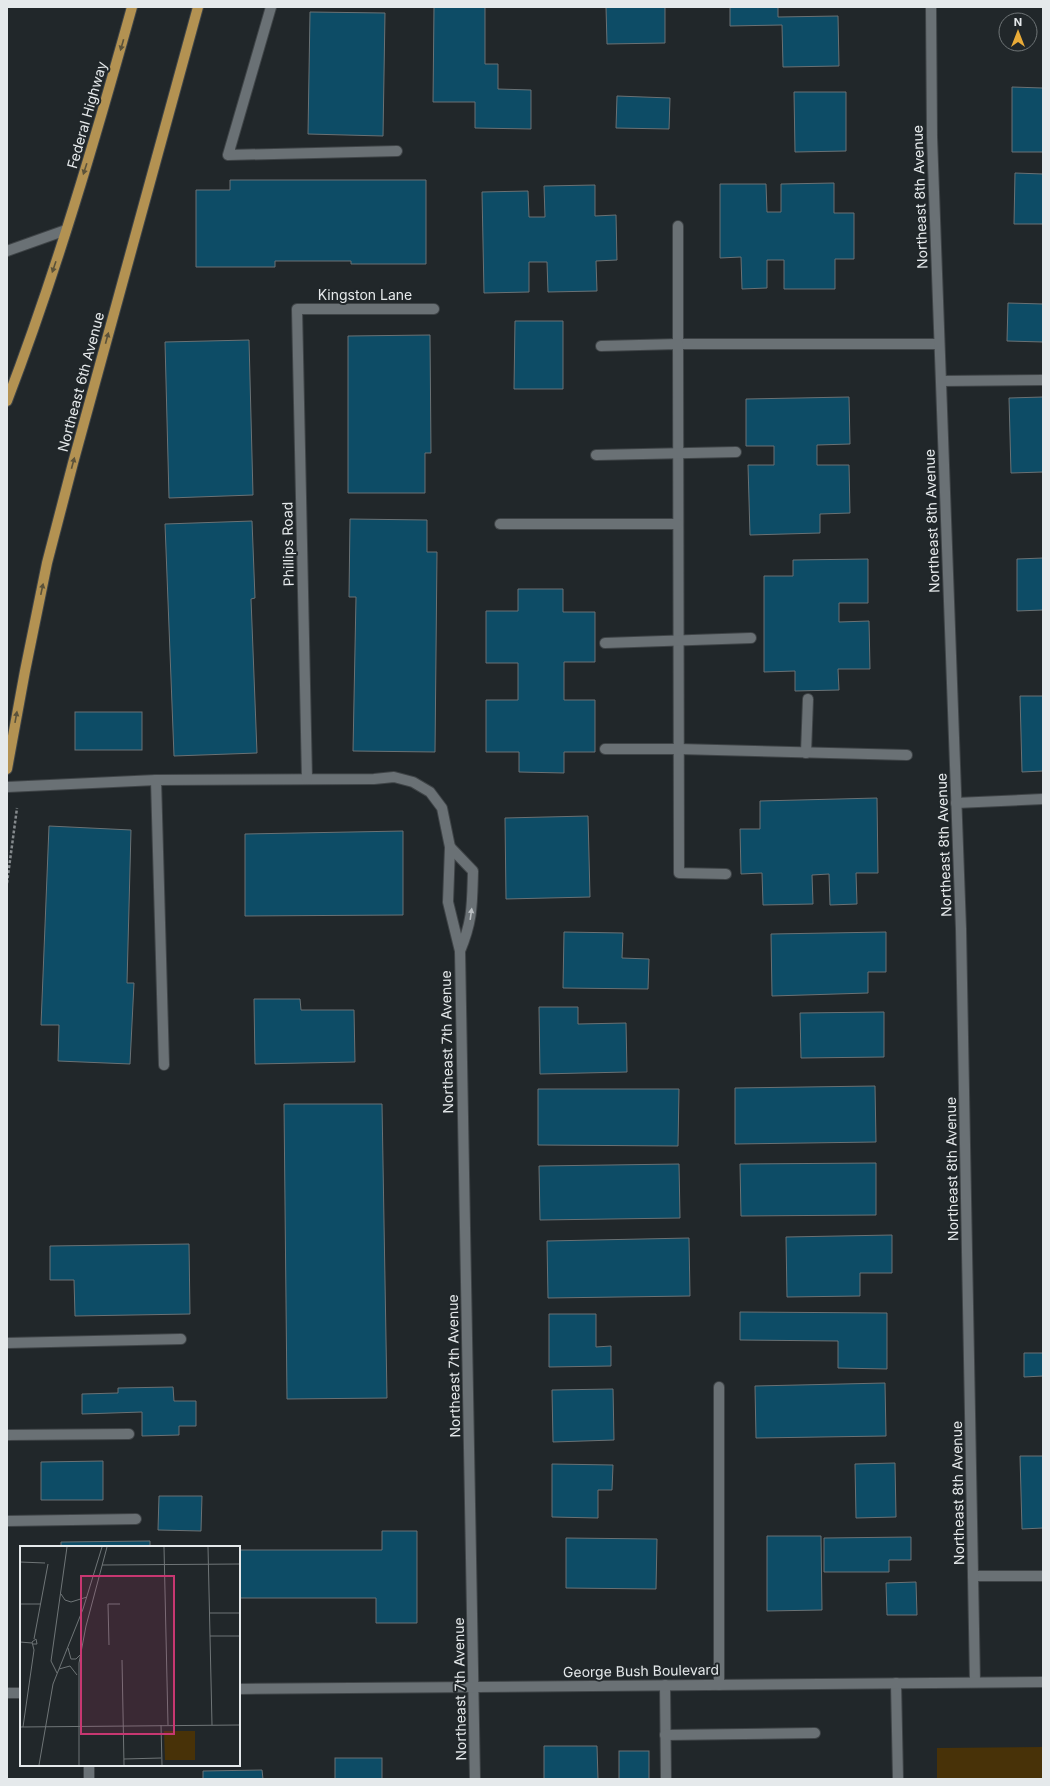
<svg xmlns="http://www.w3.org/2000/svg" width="1050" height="1786" font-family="Inter,sans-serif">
	<rect width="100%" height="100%" fill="#21272a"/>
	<polygon fill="#483208" points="1043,1747 1043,1779 937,1779 937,1748"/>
	<g fill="#0d4c66" stroke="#6a7174">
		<polygon points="434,7 485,7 485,64 498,64 498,89 531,90 531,129 475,128 475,102 433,102"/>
		<polygon points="606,7 665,7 665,43 607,44"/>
		<polygon points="730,7 778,7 778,17 838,16 839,66 783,67 782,25 730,26"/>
		<polygon points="310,12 385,13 383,136 308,134"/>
		<polygon points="1012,87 1043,88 1043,152 1012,152"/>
		<polygon points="794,92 846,92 846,151 795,152"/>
		<polygon points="617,96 670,98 669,129 616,128"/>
		<polygon points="1015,173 1043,174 1043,224 1014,224"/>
		<polygon points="230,180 426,180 426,264 351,264 351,261 275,261 275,267 196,267 196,190 230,190"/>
		<polygon points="834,183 834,213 854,213 854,259 835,259 835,289 784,289 784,260 767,260 767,288 742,289 741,257 720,258 720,184 766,184 767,212 781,212 781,184"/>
		<polygon points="595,185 595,216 616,215 617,260 596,261 597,291 548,292 547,262 529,262 529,292 484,293 482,192 528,191 529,217 545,217 544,186"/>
		<polygon points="1008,303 1043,304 1043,342 1007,341"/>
		<polygon points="515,321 563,321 563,389 514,389"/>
		<polygon points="430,335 431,453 425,453 425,493 348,493 348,336"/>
		<polygon points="249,340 253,495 169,498 165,342"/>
		<polygon points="849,397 850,444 817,445 817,465 849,465 850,513 820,514 820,533 750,535 748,465 774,465 774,446 746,446 746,399"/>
		<polygon points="1043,397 1043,472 1011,473 1009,398"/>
		<polygon points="350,519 427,520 427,552 437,552 435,752 353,751 356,597 349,597"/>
		<polygon points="252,521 255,598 251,599 257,753 174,756 165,524"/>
		<polygon points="1043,558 1043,610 1017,611 1017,559"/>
		<polygon points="868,559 868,603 839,603 839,622 869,621 870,669 838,669 839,690 795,691 795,671 764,672 764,576 793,576 793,560"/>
		<polygon points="518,589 563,589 563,612 595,612 595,662 564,662 564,700 595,700 595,752 564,752 564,773 519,772 519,752 486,752 486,700 518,700 518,663 486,663 486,611 518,611"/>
		<polygon points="1020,696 1043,696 1043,771 1022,772"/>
		<rect x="75" y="712" width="67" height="38"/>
		<polygon points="877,798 878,873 856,873 857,904 830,905 829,874 812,875 813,904 763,905 762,873 741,874 740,829 760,829 760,801"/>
		<polygon points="588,816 590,897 506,899 505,818"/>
		<polygon points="49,826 131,830 127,983 134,983 130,1064 58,1061 59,1025 41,1025"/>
		<polygon points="403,831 403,915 245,916 245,834"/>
		<polygon points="564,932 623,933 622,958 649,959 648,989 563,988"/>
		<polygon points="886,932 886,972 868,972 868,993 772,996 771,934"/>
		<polygon points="254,999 300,999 301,1010 354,1010 355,1062 255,1064"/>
		<polygon points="539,1007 578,1007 578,1024 626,1023 627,1072 540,1074"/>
		<polygon points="884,1012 884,1057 801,1058 800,1013"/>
		<polygon points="875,1086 876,1142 735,1144 735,1088"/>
		<polygon points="538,1089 679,1089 678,1146 538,1145"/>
		<polygon points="284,1104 382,1104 387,1398 287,1399"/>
		<polygon points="876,1163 876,1215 741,1216 740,1164"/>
		<polygon points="679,1164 680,1218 540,1220 539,1166"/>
		<polygon points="892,1235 892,1273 860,1273 860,1296 787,1297 786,1237"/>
		<polygon points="689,1238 690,1296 548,1298 547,1241"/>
		<polygon points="189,1244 190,1314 75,1316 74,1280 50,1280 50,1246"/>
		<polygon points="740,1312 887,1313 887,1369 838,1368 838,1341 740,1340"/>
		<polygon points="549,1314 596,1314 596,1347 611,1346 611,1366 549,1367"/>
		<polygon points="1024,1353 1043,1353 1043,1376 1024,1377"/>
		<polygon points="885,1383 886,1436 756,1438 755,1386"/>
		<polygon points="173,1387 174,1401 196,1401 196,1426 179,1426 179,1435 142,1436 142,1412 82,1414 82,1394 118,1393 118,1388"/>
		<polygon points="613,1389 614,1440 553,1442 552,1390"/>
		<polygon points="1020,1456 1043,1456 1043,1528 1022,1529"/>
		<polygon points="103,1461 103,1500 41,1500 41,1462"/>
		<polygon points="895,1463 896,1517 856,1518 855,1464"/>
		<polygon points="552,1464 613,1465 612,1490 598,1490 598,1518 552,1517"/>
		<polygon points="159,1496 202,1496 201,1531 158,1530"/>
		<polygon points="382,1531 417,1531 417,1623 376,1623 376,1598 239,1598 239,1550 382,1550"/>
		<polygon points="767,1536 821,1536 822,1610 767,1611"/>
		<polygon points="911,1537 911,1560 889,1560 889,1572 824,1572 824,1538"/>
		<polygon points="566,1538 657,1539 656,1589 566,1588"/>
		<polygon points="150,1541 150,1547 61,1547 61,1542"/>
		<polygon points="916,1582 917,1615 887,1615 886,1583"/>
		<polygon points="544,1746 597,1746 598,1779 544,1779"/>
		<rect x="619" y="1751" width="30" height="28"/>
		<rect x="335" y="1758" width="47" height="21"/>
		<polygon points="262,1770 263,1779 203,1779 203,1771"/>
	</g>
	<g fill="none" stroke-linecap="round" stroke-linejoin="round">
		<g stroke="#3f4447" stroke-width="12">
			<g id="service">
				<polyline points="271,7 228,155 397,151"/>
				<polyline points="678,226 678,344 939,344"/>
				<polyline points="601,346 678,344 679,873 726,874"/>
				<polyline points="941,381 1043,380"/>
				<polyline points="596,455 736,452"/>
				<polyline points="500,524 678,524"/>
				<polyline points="605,643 751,638"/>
				<polyline points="605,749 679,749 907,755"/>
				<polyline points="806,753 808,699"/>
				<polyline points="156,780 164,1065"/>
				<polyline points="7,787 156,780 374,779 394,777 413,782 430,792 442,808 450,847 448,902 460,951"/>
				<polyline points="956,803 1043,799"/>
				<path d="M450,847L473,871C472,904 473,920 460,951"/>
				<polyline points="7,1343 181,1339"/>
				<polyline points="719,1387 719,1685"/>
				<polyline points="7,1435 129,1434"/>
				<polyline points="7,1521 136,1519"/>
				<polyline points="973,1576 1043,1576"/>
				<polyline points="665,1685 666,1779"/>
				<polyline points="665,1735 815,1733"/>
				<polyline points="89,1765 89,1779"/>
			</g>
		</g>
		<g stroke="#3f4447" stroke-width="12">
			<g id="minor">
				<polyline points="931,7 932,137 961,929 975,1682"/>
				<polyline points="307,779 297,309 434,309"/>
				<polyline points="460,951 475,1779"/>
				<polyline points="896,1683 898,1779"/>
			</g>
		</g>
		<g stroke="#3f4447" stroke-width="12">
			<g id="tertiary">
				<polyline points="7,251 66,230"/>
				<polyline points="239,1689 1043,1682"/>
				<polyline points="7,1693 21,1693"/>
			</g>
		</g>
		<g stroke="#3f4447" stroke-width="12">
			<g id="primary">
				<path d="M7,401C56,273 95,140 132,7"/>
				<polyline points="7,769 25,671 47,563 73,463 198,7"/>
			</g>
		</g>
		<polyline stroke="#858a8d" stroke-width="2.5" stroke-dasharray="3 2" stroke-linecap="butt" points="7,883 17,808"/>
		<use href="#service" stroke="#6a7175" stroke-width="10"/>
		<use href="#minor" stroke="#6a7175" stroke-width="10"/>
		<use href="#tertiary" stroke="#6a7175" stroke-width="10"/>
		<use href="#primary" stroke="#b39252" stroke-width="10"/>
	</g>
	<defs><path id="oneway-solid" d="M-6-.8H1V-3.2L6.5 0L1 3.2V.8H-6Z"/></defs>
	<g fill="#5b523a">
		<use href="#oneway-solid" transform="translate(122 45) rotate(106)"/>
		<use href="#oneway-solid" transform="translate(85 169) rotate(108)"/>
		<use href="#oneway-solid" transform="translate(54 267) rotate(109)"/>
		<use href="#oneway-solid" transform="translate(107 338) rotate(-75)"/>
		<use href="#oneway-solid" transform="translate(73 463) rotate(-75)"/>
		<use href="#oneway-solid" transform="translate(42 589) rotate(-78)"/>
		<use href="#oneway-solid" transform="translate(16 717) rotate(-80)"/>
	</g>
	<use fill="#babfc2" href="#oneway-solid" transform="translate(471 914) rotate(-82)"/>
	<g text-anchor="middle" stroke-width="4" stroke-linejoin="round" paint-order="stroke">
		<g font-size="14" fill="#e5e9eb" stroke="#21272a">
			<text transform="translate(87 115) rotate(-74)" y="5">Federal Highway</text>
			<text transform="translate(920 197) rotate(-92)" y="5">Northeast 8th Avenue</text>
			<text x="365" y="300">Kingston Lane</text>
			<text transform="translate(81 382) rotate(-75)" y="5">Northeast 6th Avenue</text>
			<text transform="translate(932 521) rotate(-92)" y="5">Northeast 8th Avenue</text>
			<text transform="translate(288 544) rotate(-91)" y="5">Phillips Road</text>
			<text transform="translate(944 845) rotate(-92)" y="5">Northeast 8th Avenue</text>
			<text transform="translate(447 1042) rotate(-91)" y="5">Northeast 7th Avenue</text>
			<text transform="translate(952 1169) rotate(-91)" y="5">Northeast 8th Avenue</text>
			<text transform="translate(454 1366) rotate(-91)" y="5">Northeast 7th Avenue</text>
			<text transform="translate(958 1493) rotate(-91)" y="5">Northeast 8th Avenue</text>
			<text transform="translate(641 1671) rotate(-1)" y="5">George Bush Boulevard</text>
			<text transform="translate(460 1689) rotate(-91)" y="5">Northeast 7th Avenue</text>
		</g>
	</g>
	<g transform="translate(20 1546)">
		<rect width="220" height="220" fill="#21272a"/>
		<path d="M144,185H175V214H145Z" fill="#483208"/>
		<path fill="none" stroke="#6f7577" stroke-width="1" d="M144,1L148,179M188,1L192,179M0,16L25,17M82,19L220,18M41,48L45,54L51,56L67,51M0,58H21M189,67H220M190,90H220M14,93L28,18M0,96L12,97M89,99L88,58H100M48,102L51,113H56L60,109M102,114L104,219M39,123L50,120L57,129M37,127L31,115L47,1M141,179L142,219M0,181L220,179M3,181L14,104L12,96L16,93L17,98H13M104,213L141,212M19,219L33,138L63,63L82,1M59,219V117L66,80L87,1"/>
		<path fill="#c73771" fill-opacity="0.15" stroke="#c73771" stroke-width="2" d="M61,30H154V188H61Z"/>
		<rect width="220" height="220" fill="none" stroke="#e5e9eb" stroke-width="2"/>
	</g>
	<rect width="1050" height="1786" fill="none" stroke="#e5e9eb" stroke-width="16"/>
	<g transform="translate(1018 32)"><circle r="19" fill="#21272a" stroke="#6f7577"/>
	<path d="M0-3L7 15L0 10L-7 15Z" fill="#e9ab38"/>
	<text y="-6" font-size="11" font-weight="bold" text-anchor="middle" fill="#e5e9eb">N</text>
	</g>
</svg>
